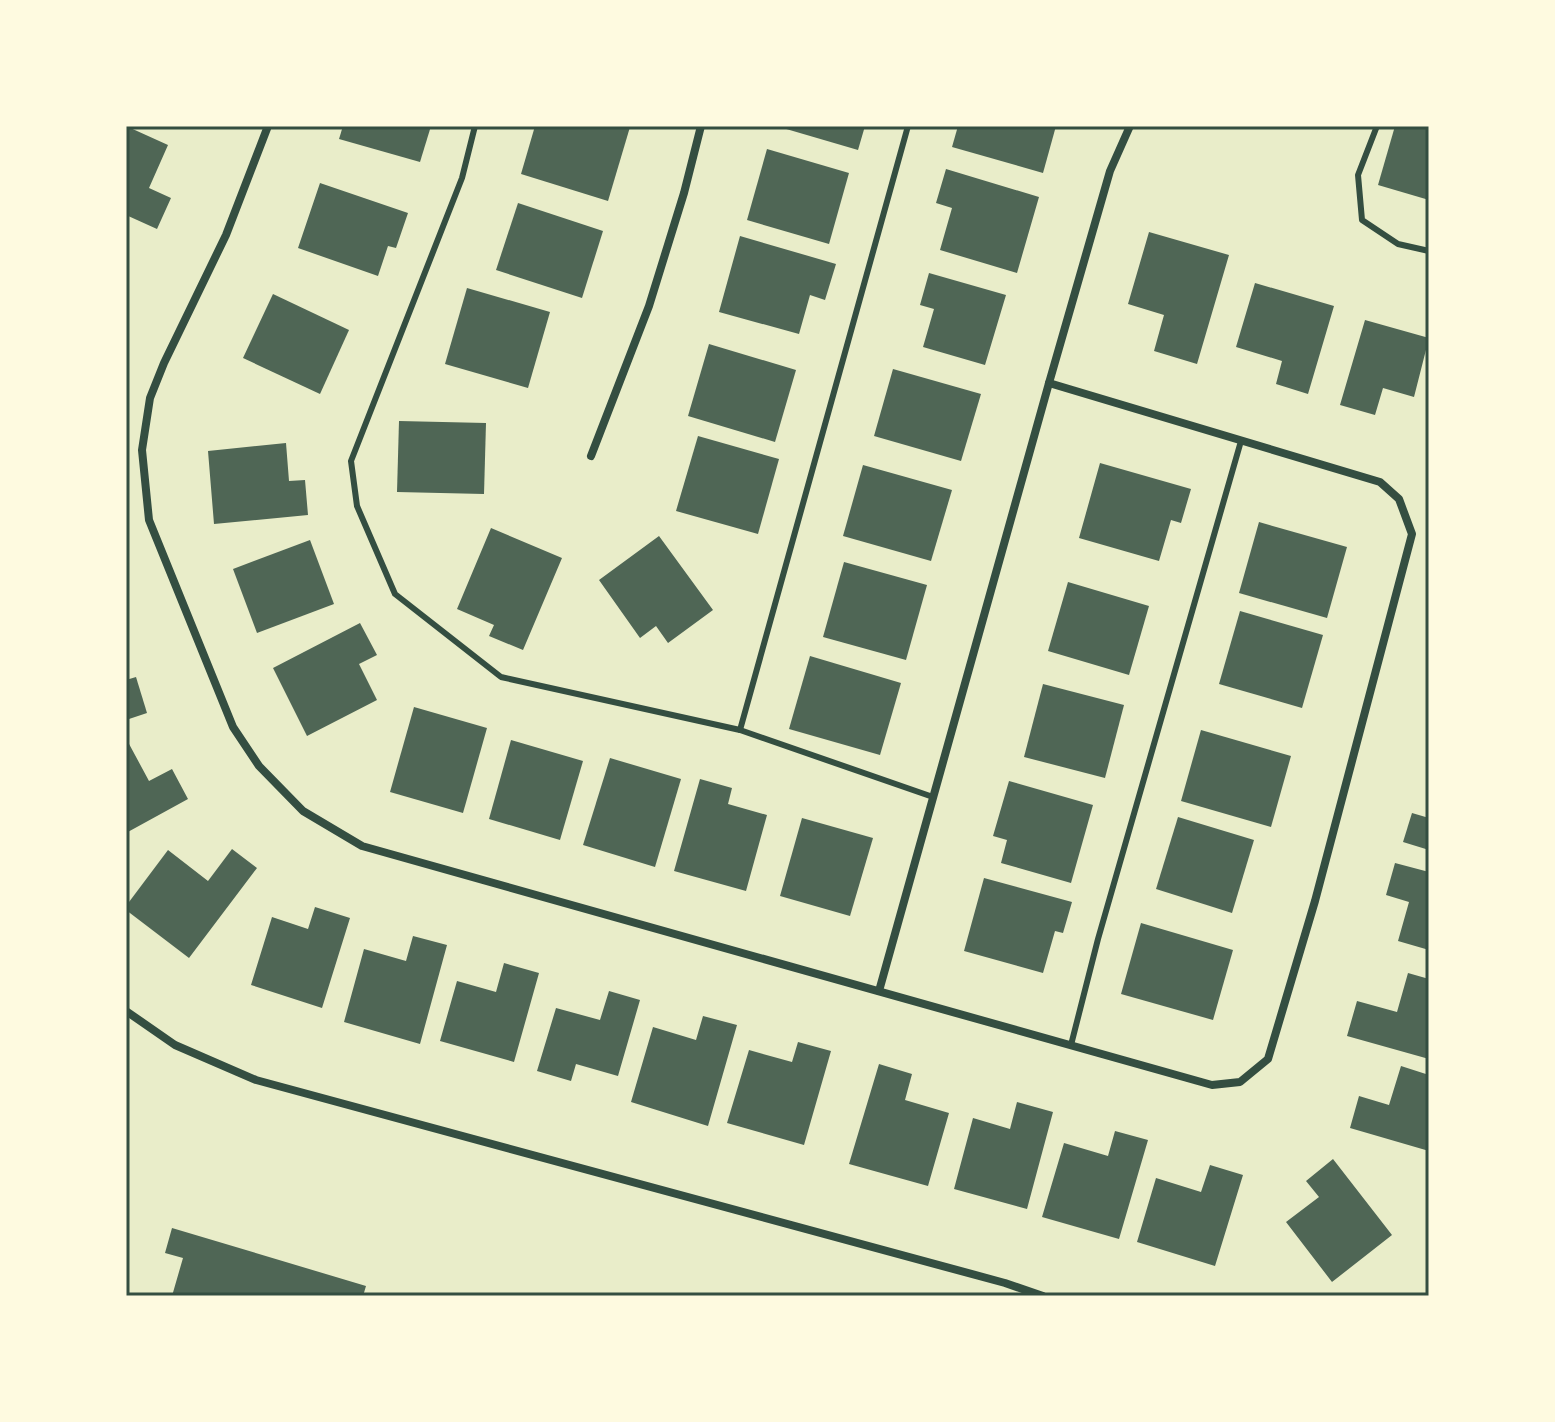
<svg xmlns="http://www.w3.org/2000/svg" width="1555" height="1422" font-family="Raleway,sans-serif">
	<rect width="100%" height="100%" fill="#e9edc9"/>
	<g fill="#4f6655">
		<polygon points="126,126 168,145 149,188 171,198 157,229 126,215"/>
		<polygon points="343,126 431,126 420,162 339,139"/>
		<polygon points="535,126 630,127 608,201 521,174"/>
		<polygon points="776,126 865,126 858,150"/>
		<polygon points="958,126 1056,126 1043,173 952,147"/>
		<polygon points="1395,126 1429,126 1429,200 1378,185"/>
		<polygon points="767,149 849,173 829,244 747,220"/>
		<polygon points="946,169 1039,197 1017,273 940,250 952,208 936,203"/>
		<polygon points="320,183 408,213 396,248 388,246 378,276 298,248"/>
		<polygon points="518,203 603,231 582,298 496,270"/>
		<polygon points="1149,232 1229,255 1197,364 1154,351 1164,315 1128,304"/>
		<polygon points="740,236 836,264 825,300 810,295 799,334 719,312"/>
		<polygon points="929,273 1006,295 985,365 923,347 934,309 920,305"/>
		<polygon points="1255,283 1334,306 1308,394 1276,384 1282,361 1236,347"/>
		<polygon points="467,288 550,312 528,388 445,364"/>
		<polygon points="273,294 349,330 320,394 243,358"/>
		<polygon points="1365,320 1429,338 1414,397 1383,388 1375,415 1340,405"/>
		<polygon points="709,344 796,370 775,442 688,416"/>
		<polygon points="893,369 981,394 961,461 874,436"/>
		<polygon points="399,421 486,423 484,494 397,492"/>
		<polygon points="698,436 779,459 758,534 676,511"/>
		<polygon points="286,443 289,481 305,480 308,515 214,524 208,451"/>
		<polygon points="1100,463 1191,489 1181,523 1171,520 1159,561 1079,538"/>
		<polygon points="863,465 952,490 931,561 843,536"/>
		<polygon points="1259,522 1347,547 1327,618 1239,593"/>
		<polygon points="491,528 562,558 523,650 489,636 494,625 457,609"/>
		<polygon points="659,536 713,610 668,643 656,626 640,638 599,580"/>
		<polygon points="310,540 334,604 257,633 233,569"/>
		<polygon points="844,562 927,585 906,660 823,637"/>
		<polygon points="1068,582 1149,606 1129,675 1048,651"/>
		<polygon points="1240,611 1323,635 1302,708 1219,684"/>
		<polygon points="360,623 377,655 359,664 377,700 307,736 273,668"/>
		<polygon points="810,656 901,683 880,755 789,729"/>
		<polygon points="136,677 147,713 126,720 126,680"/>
		<polygon points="1043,684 1124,705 1105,778 1024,757"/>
		<polygon points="414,707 487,728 463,813 390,792"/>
		<polygon points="1201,730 1291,756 1271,827 1181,801"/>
		<polygon points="511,740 583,761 560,840 489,819"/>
		<polygon points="128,742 149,781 172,769 188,799 126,833 126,743"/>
		<polygon points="610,758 681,779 655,867 583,845"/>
		<polygon points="700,779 732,788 728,804 767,815 746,891 674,871"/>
		<polygon points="1009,781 1093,805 1071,883 1001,863 1007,840 993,836"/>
		<polygon points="1412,813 1429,818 1429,850 1403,842"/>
		<polygon points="1178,817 1254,840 1232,913 1156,889"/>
		<polygon points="802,818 873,838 850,916 780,896"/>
		<polygon points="232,849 257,868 189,958 126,910 126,906 168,850 208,881"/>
		<polygon points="1395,863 1429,872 1429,950 1398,941 1409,902 1386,895"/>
		<polygon points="984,878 1072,902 1063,933 1055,931 1043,973 964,951"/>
		<polygon points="315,907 350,918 322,1008 251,985 272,917 308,929"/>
		<polygon points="1141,923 1233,950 1213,1020 1121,994"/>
		<polygon points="413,936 447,945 420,1044 344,1022 364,949 406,961"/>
		<polygon points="504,963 539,973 514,1062 440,1041 457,981 496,992"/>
		<polygon points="1408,973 1429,979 1429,1059 1347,1036 1357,1001 1397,1012"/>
		<polygon points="609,991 640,1000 618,1076 576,1064 571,1081 537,1071 556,1008 600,1020"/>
		<polygon points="703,1016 737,1025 708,1126 631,1102 653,1027 696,1040"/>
		<polygon points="798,1042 831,1051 804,1145 727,1123 749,1050 792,1062"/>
		<polygon points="879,1064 912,1074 905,1100 949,1113 928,1186 849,1164"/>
		<polygon points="1401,1066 1429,1075 1429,1151 1350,1128 1359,1096 1389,1105"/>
		<polygon points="1017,1102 1053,1112 1027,1209 954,1189 973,1118 1010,1129"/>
		<polygon points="1115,1131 1148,1140 1119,1239 1042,1217 1064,1143 1108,1156"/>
		<polygon points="1333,1159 1392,1235 1332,1282 1286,1222 1319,1197 1306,1181"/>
		<polygon points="1210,1165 1243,1175 1215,1266 1137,1242 1156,1178 1201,1192"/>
		<polygon points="172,1228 366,1286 363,1296 172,1296 183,1258 165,1253"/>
	</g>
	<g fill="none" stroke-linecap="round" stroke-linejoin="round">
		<g stroke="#344e41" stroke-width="6">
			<polyline points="475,126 462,178 351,461 357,506 395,594 501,677 740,730 933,797"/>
			<polyline points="1377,126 1358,175 1362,220 1398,244 1429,251"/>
			<polyline points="740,730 908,126"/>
			<polyline points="1071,1045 1098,939 1241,441"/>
		</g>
		<g stroke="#344e41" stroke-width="8">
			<polyline points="268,126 226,235 164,363 150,398 142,450 149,520 233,727 259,766 303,811 362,846 1212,1085 1240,1082 1268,1059 1315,901 1412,534 1399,499 1380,482 1049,383"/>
			<polyline points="591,456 649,306 684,193 701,126"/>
			<polyline points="879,991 1049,383 1110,171 1130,126"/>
			<polyline points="126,1011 175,1045 256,1080 1005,1283 1043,1296"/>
		</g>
	</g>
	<rect width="1555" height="1422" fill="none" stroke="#fefae0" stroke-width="256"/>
	<rect x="128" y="128" width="1299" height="1166" fill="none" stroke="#344e41" stroke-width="3"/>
</svg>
